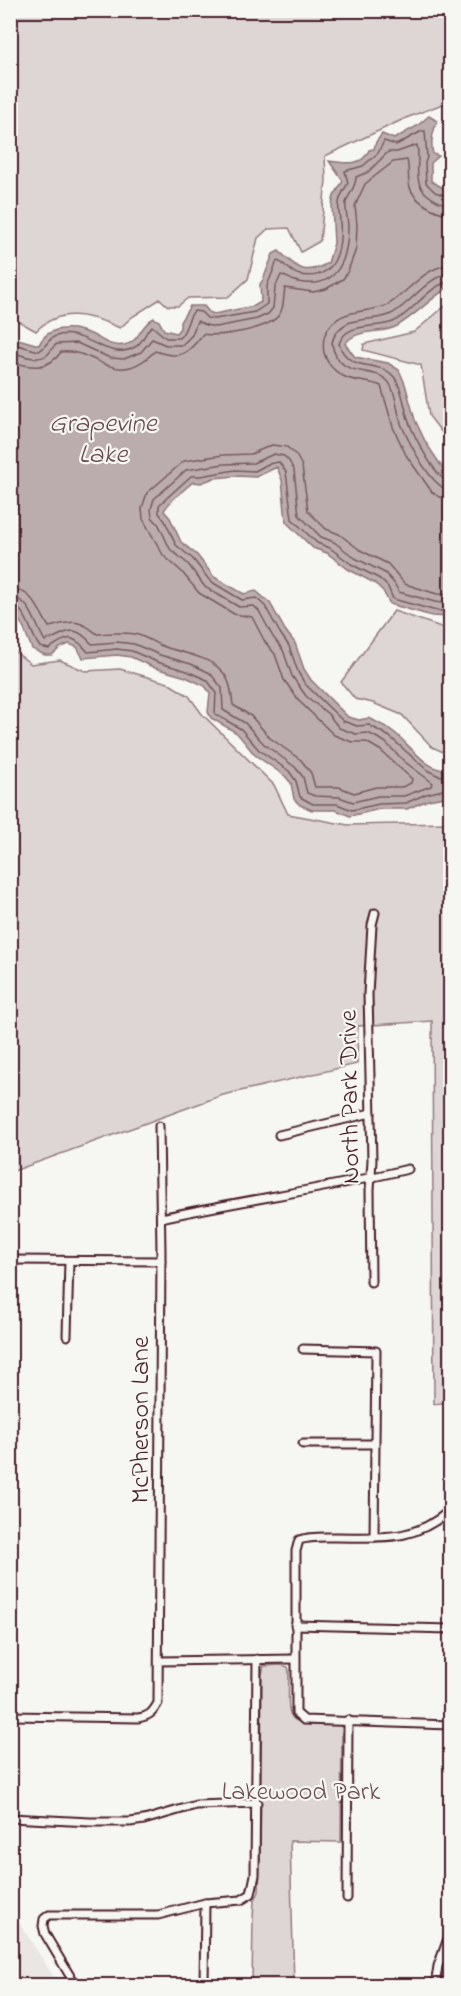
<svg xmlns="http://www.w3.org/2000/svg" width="461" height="1996" font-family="'Indie Flower',sans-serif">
	<rect width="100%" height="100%" fill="#f6f6f2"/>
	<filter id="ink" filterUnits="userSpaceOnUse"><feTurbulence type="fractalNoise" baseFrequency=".0167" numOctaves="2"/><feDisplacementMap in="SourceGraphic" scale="12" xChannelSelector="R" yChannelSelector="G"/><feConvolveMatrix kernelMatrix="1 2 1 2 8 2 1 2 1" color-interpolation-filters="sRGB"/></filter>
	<g filter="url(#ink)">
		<polygon fill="#e9e6e3" points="11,1910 59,1985 11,1985"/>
		<g fill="#ddd6d5" stroke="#947a80" stroke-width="1.5">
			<path d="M10,11H450V107L445,103L406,118L325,156L326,180L320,241L301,252L289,228L268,229L258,238L248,279L228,297L188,298L178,306H168L160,299L132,317L120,328C91,315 60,306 36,331L11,317Z"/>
			<polygon points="450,302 450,443 429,416 421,365 363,350 364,344 414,332"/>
			<polygon points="394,611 441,627 450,628 450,755 432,747 402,715 373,703 355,699 341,682"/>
			<polygon points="10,648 31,664 60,660 85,671 120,669 168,683 189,696 202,714 274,785 288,814 348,825 450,823 450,1402 434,1404 432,1021 358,1026 357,1064 223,1095 11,1172"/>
			<path d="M281,1665L288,1667L289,1671C288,1726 283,1723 339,1724L342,1728L341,1842L290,1841L294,1985L252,1986L253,1918L254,1901L259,1892L260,1863L262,1674L264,1666Z"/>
		</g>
		<path fill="#bbadae" stroke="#8e747a" stroke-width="1.5" d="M429,116L437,121C433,132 430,142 433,154L439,156L431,163V181L450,192V286C431,298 416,315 397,326C382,335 357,327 345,344L355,357L388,363L399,370L405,384L415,420L426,443L450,479V617L432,616L390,604L383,591L376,584L348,569L327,553L313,548L286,522L282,480L277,467L256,477L236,476L214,478L201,483L193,482C187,487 166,505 164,511L170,518L181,542L197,555L214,577L244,594L256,591L270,603L285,630L295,643L304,669L311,680L348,717L359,720L369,718C378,723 388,727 395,733C410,745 429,775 450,769V796L428,800L407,809H380L350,816L336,810H312L300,805L294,799L291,783L285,776L255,755L237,733L211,718L208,712L210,693L205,686L186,677L155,668L131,657L117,655L83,658L77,647L69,644L60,648L52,655H45L32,649L23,626L11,608V337L39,345C47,326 71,326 88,333C100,337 110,348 124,345C140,342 139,326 154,318L159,321L164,330L176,333L180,328V322L190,306H204L209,312L214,314L254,306L261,302L260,284L263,280L273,254L279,251C296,267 304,277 328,263L334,243L332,205L334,196L343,181L329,161C344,163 363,167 369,150L374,149L376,142L382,134L394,139L417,126Z"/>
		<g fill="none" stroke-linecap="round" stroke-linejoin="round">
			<g stroke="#77585f" stroke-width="1.5">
				<path d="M450,265C426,266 408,292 389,304C381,310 359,310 348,314C316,324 315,363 345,377C356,382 370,381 381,386L393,427L406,455L432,492L439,497L450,499"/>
				<path d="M450,274C427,275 409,307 389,315C377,320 361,318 348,323C339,328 333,334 332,344C339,384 380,362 391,386C397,398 397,413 402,426C409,442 432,489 450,490"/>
				<path d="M450,282C429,284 412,314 393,322C376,329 346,321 339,344C350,378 388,354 399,386C404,398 405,411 409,422C414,436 437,481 450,482"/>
				<path d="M10,343L39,351C47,347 47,339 56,336C85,327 108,363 135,347C144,342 145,331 152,326L166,338H179C188,330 186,320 194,311L201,312L207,318L215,319L255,312L267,304V286L277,261C286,263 290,273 300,275C336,281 342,250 340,222C340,216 338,210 339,204C339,196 345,189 348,183L345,171L363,166L378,153L384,141L396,145L422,131H425L427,157L425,163L426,183L435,192L450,197"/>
				<path d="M10,351C20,355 37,362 47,355C51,352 52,347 57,344L77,343L110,358L124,359L141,352L152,339L166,345H182L192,335L197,321L206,325L216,327L257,319L268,314L273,308L275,288L281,275C286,276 292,281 298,282C337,290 348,260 348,227C348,219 345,211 346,203C348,194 356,188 356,177L368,172L388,152H397L417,145C421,162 411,183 428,195C434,200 442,204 450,205"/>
				<path d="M10,361C30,368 48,371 61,352C97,348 115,391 155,351C181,360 188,354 203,334C220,337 268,330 279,315C285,307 283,297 285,288L313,292L326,289L343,279L348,271L356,249L357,224L355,206L365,184L393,162L407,160C409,167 408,176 409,184C412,201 435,213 450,214"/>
				<path d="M10,588C33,590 39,611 49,627C71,622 77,617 97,634C110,633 122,632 134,634C146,636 154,644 165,647C182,653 207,656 221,670C231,681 231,691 233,705L251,716L270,738L301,760L311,773L315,787H339L354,793L376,787H402L411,783L412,779L380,750L366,742H352L334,735L300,702L284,680L275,654L265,642L252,617L234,614L199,593L181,571L163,555L143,519L142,508L147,493L184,461L223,455L251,454L272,445L287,447L296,455L302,466L308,511L326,529L339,534L360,550L388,564L405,584L437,594L450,595"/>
				<path d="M10,597C32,599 35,626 45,641C67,635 71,620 92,644L117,642L134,644L160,655L191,664L210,673L222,688L223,710L245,723L264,744L295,767L303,777L307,793L315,796L339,797L353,802L378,796H404L431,786L433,783L405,762L385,742L368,733L356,734L339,728L328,714L306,696L292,676L283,650L273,637L259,611L254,606L239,607L205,587L188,564L170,549L159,525L152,517L151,509L154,499L186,470L224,464L253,463L274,454L284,456L289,461L294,470L299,515L321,537L334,542L355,558L385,573L394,583L399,592L435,602L450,604"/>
				<path d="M10,605C28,608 30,635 40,647L49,649C68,635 73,634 88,652L117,649L132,651L157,662L187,671L207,680L216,692L215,714L241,729L259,750L289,771L296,781L300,797L313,804H337L352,810L379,804L406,803L426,794L443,790L450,791"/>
				<polyline points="450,612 433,610 393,599 388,587 380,579 351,564 330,548 317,543 292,519 286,472 279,462 268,464 255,471 235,470 201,476 191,476 159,505 159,513 165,521 176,545 193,559 210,581 242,600 256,598 265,606 280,633 289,646 298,672 305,684 343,721 357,726 369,725 390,737 427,770 439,776 450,775"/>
			</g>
			<g stroke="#4a1f2b" stroke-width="11">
				<g id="street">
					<polyline points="279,1135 371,1113"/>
					<path d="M161,1218C243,1200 327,1189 408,1169"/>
					<polyline points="10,1260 161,1261"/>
					<polyline points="371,1282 370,1190 372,1160 368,994 372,925 375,913"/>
					<polyline points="67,1336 69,1261"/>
					<polyline points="303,1349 376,1351 374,1537"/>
					<polyline points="303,1444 374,1444"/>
					<path d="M450,1510C414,1542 382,1537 336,1537C324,1537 311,1536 299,1540L296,1551V1713L304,1720L450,1725"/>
					<polyline points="295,1625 450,1629"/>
					<polyline points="159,1661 295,1659"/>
					<path d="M10,1716L138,1718C150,1716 153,1712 158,1703L161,1252L159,1126"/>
					<polyline points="10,1818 90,1822 130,1822 144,1820 196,1805 257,1803"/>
					<polyline points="347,1898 348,1720"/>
					<polyline points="76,1986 45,1934 43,1926 44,1919 49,1915 158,1915 205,1903 241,1900 251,1894 255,1875 257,1659"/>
					<polyline points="204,1986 205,1903"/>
					<polyline points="435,1986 438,1966 450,1933"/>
				</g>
			</g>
			<use href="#street" stroke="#f6f6f2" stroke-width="7"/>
		</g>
	</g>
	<g text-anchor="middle" stroke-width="4.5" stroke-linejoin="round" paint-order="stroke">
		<g font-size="26" fill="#4a1f2b" stroke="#f6f6f2">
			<text transform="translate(348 1097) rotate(-91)" y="9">North Park Drive</text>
			<text transform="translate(139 1420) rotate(-90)" y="9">McPherson Lane</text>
		</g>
		<g font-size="26" fill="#6f4d56" stroke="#f6f6f2">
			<text x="301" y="1799">Lakewood Park</text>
		</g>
		<g font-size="27" font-style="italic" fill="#6c4a52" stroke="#f6f6f2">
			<text x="103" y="431">Grapevine<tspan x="103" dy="31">Lake</tspan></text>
		</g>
	</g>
	<rect width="461" height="1996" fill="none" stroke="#f6f6f2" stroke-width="36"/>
	<rect x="18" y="18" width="425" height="1960" fill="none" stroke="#4a1f2b" stroke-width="2" filter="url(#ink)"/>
</svg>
